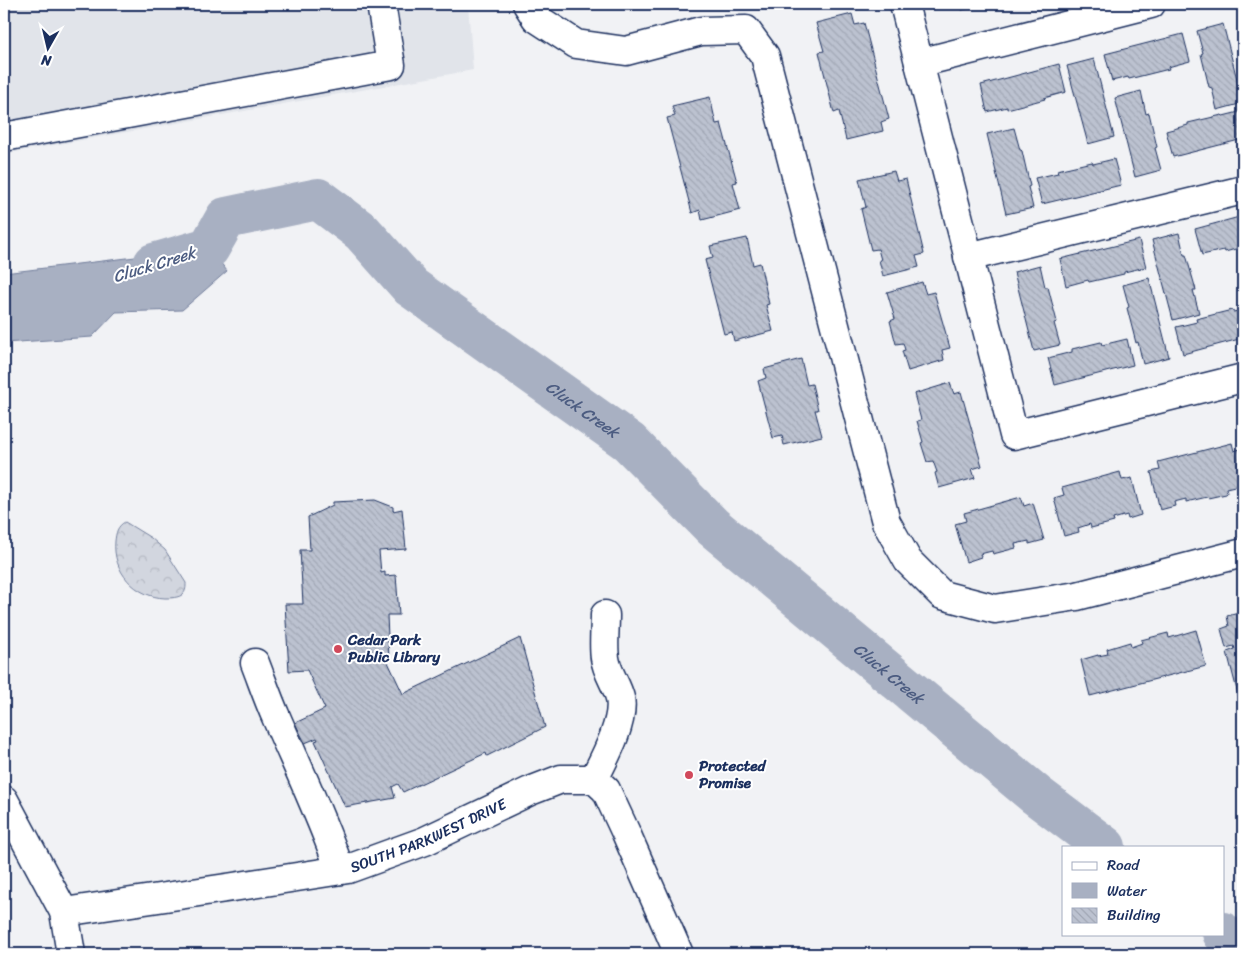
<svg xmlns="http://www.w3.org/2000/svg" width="1247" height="958" font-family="Sriracha,sans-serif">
	<defs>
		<pattern id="forest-crowns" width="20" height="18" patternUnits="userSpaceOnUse" patternTransform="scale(1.25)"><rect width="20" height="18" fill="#d2d6df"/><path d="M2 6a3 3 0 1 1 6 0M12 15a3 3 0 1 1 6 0" fill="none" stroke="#b4b8c2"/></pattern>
		<pattern id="building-back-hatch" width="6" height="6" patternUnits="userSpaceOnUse" patternTransform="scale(1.25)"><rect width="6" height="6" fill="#bcc2d0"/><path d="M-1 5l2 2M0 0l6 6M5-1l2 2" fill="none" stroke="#a1a7b5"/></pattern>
	</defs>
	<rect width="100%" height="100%" fill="#f1f2f5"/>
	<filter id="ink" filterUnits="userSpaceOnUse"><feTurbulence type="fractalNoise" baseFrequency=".02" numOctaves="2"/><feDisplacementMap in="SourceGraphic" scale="10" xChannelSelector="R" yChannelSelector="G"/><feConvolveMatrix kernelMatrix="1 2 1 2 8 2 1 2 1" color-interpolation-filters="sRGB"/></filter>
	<g filter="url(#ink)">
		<polygon fill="#e1e4ea" points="4,4 468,4 473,70 4,154"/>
		<path fill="url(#forest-crowns)" stroke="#76829e" d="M125,522L151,538L165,550L186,583C186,587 186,591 183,594C179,598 170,598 165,598C135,597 112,571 115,541C116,533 117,526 125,522Z"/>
		<polygon fill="#a8b0c2" stroke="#707c9a" points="209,248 227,271 182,310 116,312 92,337 4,343 4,273"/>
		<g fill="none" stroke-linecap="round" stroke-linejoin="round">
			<g stroke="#a8b0c2" stroke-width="42">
				<path id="s1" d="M154,264L209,248L226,218L318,199L362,232L411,287L629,442L713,527L1036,795L1105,847"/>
				<polyline points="1223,933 1243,946"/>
			</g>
		</g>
		<g fill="url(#building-back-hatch)" stroke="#1b2f5e">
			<polygon points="960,4 985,4 962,10"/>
			<polygon points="852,14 855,25 864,23 889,119 881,122 883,131 846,140 839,111 834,113 819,52 824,51 816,23"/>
			<polygon points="1223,24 1243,103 1217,110 1212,88 1209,87 1201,54 1203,53 1197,31"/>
			<polygon points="1183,34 1190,61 1168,67 1169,69 1129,79 1128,77 1112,81 1105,54"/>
			<polygon points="1094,59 1114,137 1088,144 1067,66"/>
			<polygon points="1059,64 1066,92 1044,98 1045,99 1007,109 1007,107 987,112 981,85"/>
			<polygon points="1141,91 1146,114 1149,113 1157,147 1155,148 1161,170 1135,177 1115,98"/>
			<polygon points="710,97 716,124 721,123 737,182 733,183 740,210 702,220 700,210 692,213 667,118 675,116 672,106"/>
			<polygon points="1243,111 1243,139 1173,157 1166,131 1188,125 1188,123 1222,115 1223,116"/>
			<polygon points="1014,128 1020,150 1021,150 1022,151 1030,186 1028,187 1033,208 1006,214 987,134"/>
			<polygon points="1114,159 1121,185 1042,204 1035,178 1058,173 1057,170 1092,162 1093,164"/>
			<polygon points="894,171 897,181 906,179 924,254 916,256 919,267 883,276 879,260 881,260 878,249 871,250 861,209 866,207 859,179"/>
			<polygon points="1243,216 1243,247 1225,252 1224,250 1202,255 1195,229"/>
			<polygon points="1179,233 1184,255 1186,255 1196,290 1193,290 1199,313 1173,320 1152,240"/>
			<polygon points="747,238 753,265 760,263 769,304 766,305 773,331 734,341 732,332 724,334 705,260 713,258 710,246"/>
			<polygon points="1139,240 1146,267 1124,272 1124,274 1089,282 1088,280 1066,286 1060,259"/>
			<polygon points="1040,265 1045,287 1048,287 1057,322 1054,323 1060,345 1034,351 1014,272"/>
			<polygon points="1149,278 1169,357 1143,364 1138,342 1136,343 1127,308 1129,307 1123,285"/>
			<polygon points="922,282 926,294 934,292 950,348 942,350 944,360 908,371 902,351 905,350 903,343 896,344 890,321 895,319 887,292"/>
			<polygon points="1232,310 1233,312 1243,310 1243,338 1183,354 1176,327 1197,322 1196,319"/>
			<polygon points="1127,339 1133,365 1055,385 1048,358 1072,352 1072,349 1101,342 1102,345"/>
			<polygon points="801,359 807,385 812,384 818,410 815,410 822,436 784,445 782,436 773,438 758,381 766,378 764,369"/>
			<polygon points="950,383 954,394 961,392 982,466 972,469 975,478 939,488 935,473 937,472 933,461 927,462 921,443 923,442 917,421 921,420 914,394"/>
			<polygon points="1232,443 1234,451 1243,448 1243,488 1240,489 1239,485 1226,488 1227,493 1226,494 1208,498 1207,497 1186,502 1186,499 1174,502 1175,506 1160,510 1151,472 1160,470 1158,462"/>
			<polygon points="1120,472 1122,480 1132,478 1141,515 1128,519 1127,515 1113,519 1114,522 1091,528 1090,524 1078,528 1079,532 1064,536 1054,498 1064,495 1062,488"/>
			<polygon points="1021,497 1024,506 1033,503 1044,540 1029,544 1029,541 1015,544 1016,548 993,554 992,551 980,554 981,557 966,562 955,524 966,521 964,513"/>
			<polygon points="375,500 393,507 393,511 402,509 406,549 379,551 381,573 385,572 385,576 396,575 399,615 387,615 389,660 387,660 403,694 520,638 545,727 487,756 486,753 403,792 398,784 392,787 395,798 345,807 315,741 318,740 317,738 305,743 295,723 325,709 307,670 289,671 285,604 303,604 300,550 310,550 308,517 333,505 333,502"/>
			<polygon points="1243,612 1243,701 1240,702 1227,652 1235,649 1234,646 1226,648 1221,629 1229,626 1227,616"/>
			<polygon points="1196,630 1206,666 1090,696 1081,660 1098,655 1098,656 1108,654 1107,649 1130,642 1131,647 1142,643 1141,640 1168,633 1169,638"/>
		</g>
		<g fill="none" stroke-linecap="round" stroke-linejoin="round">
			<g stroke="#1b2f5e" stroke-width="31">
				<g id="minor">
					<polyline points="527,4 536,18 576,44 626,51 701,31 746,30 765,56 886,522 908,561 942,595 995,609 1077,596 1243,553"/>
					<polyline points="904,4 1014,435 1243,378"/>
					<polyline points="919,63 1151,4"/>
					<polyline points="4,137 391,65 381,4"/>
					<polyline points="968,257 1243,190"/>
					<path d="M255,663C262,681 268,699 276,717C298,768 322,818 340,870"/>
					<path d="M594,779C604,759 625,721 620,698C617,685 607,673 605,658C603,645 605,629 605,615"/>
					<polyline points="4,800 64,912 71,954"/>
					<path id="s2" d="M64,912L233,887L348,869L425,841L530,791L561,779H594L606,790L626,833L679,954"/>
				</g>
			</g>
			<use href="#minor" stroke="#fff" stroke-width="28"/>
		</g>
	</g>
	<g fill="#d1495b" stroke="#fff" stroke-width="2">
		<circle cx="338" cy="649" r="5"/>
		<circle cx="689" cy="775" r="5"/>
	</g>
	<g text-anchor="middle" stroke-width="4" stroke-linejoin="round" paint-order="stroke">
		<g font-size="15" font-weight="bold" fill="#1b2f5e" stroke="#fff" text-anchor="start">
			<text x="348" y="645">Cedar Park<tspan x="348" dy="17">Public Library</tspan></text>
			<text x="699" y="771">Protected<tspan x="699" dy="17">Promise</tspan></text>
		</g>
		<g font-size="15" fill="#1b2f5e" stroke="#fff">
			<text dy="5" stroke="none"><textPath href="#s2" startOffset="374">SOUTH PARKWEST DRIVE</textPath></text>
		</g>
		<g font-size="16" font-style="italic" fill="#4c5c81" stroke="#fff">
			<text transform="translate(154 264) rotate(-17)" y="6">Cluck Creek</text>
			<text dy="6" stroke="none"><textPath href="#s1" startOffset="525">Cluck Creek</textPath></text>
			<text dy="6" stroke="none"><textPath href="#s1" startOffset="930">Cluck Creek</textPath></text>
		</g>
	</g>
	<rect width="1247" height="958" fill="none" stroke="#fff" stroke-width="20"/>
	<rect x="10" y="10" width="1227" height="938" fill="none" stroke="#1b2f5e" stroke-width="2" filter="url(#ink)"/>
	<rect x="1062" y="846" width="162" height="90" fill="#ffffff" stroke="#a4acbf"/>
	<rect x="1072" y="862" width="25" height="8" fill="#ffffff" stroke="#a4acbf"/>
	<text x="1107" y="870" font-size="15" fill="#1b2f5e">Road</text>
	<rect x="1072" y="883" width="25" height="15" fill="#a8b0c2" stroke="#a4acbf"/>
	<text x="1107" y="896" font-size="15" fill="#1b2f5e">Water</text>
	<rect x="1072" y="908" width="25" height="15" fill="url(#building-back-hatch)" stroke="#a4acbf"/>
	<text x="1107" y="920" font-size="15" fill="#1b2f5e">Building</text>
	<g transform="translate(48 48) rotate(188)" stroke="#ffffff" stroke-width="4" paint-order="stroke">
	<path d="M0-4L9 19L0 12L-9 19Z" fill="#1b2f5e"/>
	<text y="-8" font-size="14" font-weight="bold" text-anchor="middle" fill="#1b2f5e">N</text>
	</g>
</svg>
